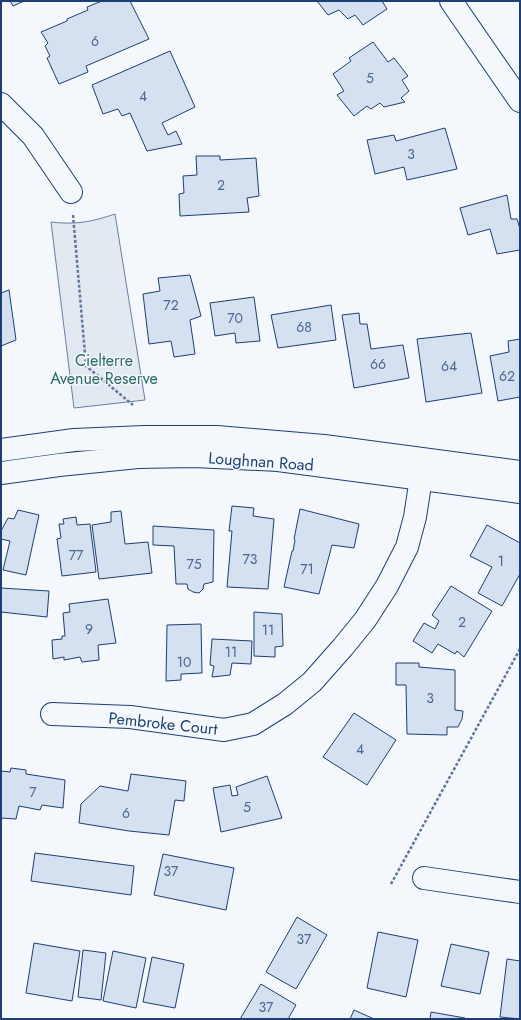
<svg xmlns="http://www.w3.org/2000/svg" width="521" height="1020" font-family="Jost,sans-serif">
	<rect width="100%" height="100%" fill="#f4f7fb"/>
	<path fill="#e3e9f0" stroke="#687fa3" d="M115,214L145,400L74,408L51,222C75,225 91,222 115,214Z"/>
	<g fill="#d5e0f0" stroke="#1d3f73">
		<polygon points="10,1 24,1 13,6"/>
		<polygon points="102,1 130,1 149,39 86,66 88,72 59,84 47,58 50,56 45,46 48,43 41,32 67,21 67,19 88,10 87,7"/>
		<polygon points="317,1 382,1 387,9 363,25 355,15 348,19 339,10 328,15"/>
		<polygon points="373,42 388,62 394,58 408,76 402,80 409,91 401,98 405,102 384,107 380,103 371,109 367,106 354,116 337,95 344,91 333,74 351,61 349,58"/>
		<polygon points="170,51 195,107 162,123 168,135 176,131 182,144 147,151 130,113 122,116 118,109 103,114 92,85"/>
		<polygon points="445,128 457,169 407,180 404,167 375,174 367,140 394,135 396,141"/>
		<polygon points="196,156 220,156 220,160 256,158 259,196 247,198 249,212 180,216 179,194 184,193 183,176 197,175"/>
		<polygon points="507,195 511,219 517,219 520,229 520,250 497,254 490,229 468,235 460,208"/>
		<polygon points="190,275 201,316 190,320 195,354 174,357 171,341 149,344 143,294 160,291 158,278"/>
		<polygon points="9,290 16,340 1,346 1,293"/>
		<polygon points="254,297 260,341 236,343 235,333 215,336 210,303"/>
		<polygon points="331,305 336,340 278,348 271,315"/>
		<polygon points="359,313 360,324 367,324 371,349 403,345 409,378 354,388 342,315"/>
		<polygon points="471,333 482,393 426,402 417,339"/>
		<polygon points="520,339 520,397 498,401 490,356 509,352 508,341"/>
		<polygon points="232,506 254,508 253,516 274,519 268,589 227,587 232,531 229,531"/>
		<polygon points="300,509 359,524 354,548 332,545 319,594 284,587 292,551 293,551 295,540 294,539"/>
		<polygon points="18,510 39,515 26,575 3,570 10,541 1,539 1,531 8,518 14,519"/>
		<polygon points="121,511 125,544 148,542 152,573 99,579 92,525 111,522 111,512"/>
		<polygon points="76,517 77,525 90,524 96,572 62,576 57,539 61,538 59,524 64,524 63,519"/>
		<polygon points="487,525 520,543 520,574 502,606 478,593 492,567 470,556"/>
		<polygon points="153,526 214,530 213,582 204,584 203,589 199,593 193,592 188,589 187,584 176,584 174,546 153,545"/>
		<polygon points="451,586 492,611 464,657 457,651 455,654 438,644 432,653 413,641 424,623 435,629 439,621 432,615"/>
		<polygon points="1,588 49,591 47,617 1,612"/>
		<polygon points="108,599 116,643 98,645 99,660 82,662 80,657 64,660 64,657 53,659 52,640 62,639 62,636 65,636 63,613 70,612 69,604"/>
		<polygon points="254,612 282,614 283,646 275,647 275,657 254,656"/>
		<polygon points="201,624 202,673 181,674 181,680 166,681 167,625"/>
		<polygon points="212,639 252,641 251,664 232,663 230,675 212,677 214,666 210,665"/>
		<polygon points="396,663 419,663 419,667 455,670 455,710 463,711 462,719 458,727 447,727 447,735 407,734 406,685 396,685"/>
		<polygon points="354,713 396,740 367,785 323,757"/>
		<polygon points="11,768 26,770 26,774 65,780 63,808 42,805 40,810 19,806 16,819 1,818 1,771 10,772"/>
		<polygon points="131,774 186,781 184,801 175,800 169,835 129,831 79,823 81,804 100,786 128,791"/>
		<polygon points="267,776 282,818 221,832 213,788 230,785 232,796 238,795 236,787"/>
		<polygon points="35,853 134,866 131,895 31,881"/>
		<polygon points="163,854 234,868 226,910 154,895"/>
		<polygon points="297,917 327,935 296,989 266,972"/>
		<polygon points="378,932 418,940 406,997 367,988"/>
		<polygon points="34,943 80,951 72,1001 26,993"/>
		<polygon points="451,944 489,952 480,994 441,986"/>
		<polygon points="83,950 106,953 101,1000 78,997"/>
		<polygon points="113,951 146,958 136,1008 103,1001"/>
		<polygon points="152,957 184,964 175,1008 143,1002"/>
		<polygon points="507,959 520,961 520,1019 500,1017"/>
		<polygon points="261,984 296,1005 288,1019 240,1019"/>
		<polygon points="354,1010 374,1019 350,1019"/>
		<polygon points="431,1012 465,1018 464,1019 430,1019"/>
	</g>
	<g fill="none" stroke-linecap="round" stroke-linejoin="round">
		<g stroke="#1d3f73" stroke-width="24">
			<g id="street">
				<polyline points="451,1 520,101"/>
				<polyline points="1,104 33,136 71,192"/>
				<polyline points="52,714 130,717 224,730 253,724 285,704 312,682 343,647 365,620 387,586 407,547 415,517 421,478"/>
				<polyline points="424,878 520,892"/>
			</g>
		</g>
		<g stroke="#1d3f73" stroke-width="24">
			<g id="secondary">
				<polyline points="1,450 74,440 144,437 217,437 324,446 520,472"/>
				<polyline points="1,473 59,465 138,457 194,456 278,460 520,492"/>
			</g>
		</g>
		<g stroke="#5e769c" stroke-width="2.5" stroke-dasharray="3 2" stroke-linecap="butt">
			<polyline points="73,215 86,366 133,405"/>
			<polyline points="391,884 520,649"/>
		</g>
		<use href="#street" stroke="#f4f7fb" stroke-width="22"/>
		<use href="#secondary" stroke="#f4f7fb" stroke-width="22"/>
	</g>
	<g text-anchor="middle" stroke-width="3" stroke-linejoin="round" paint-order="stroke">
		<g font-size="14" fill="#4b6792">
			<text x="95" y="46">6</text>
			<text x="370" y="83">5</text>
			<text x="143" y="101">4</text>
			<text x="411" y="159">3</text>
			<text x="221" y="190">2</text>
			<text x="171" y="310">72</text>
			<text x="235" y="323">70</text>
			<text x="304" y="332">68</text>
			<text x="378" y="369">66</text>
			<text x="449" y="371">64</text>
			<text x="507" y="381">62</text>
			<text x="76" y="560">77</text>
			<text x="250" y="564">73</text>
			<text x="501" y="566">1</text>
			<text x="194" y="569">75</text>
			<text x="307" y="574">71</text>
			<text x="462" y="627">2</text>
			<text x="89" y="634">9</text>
			<text x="268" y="635">11</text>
			<text x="231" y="657">11</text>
			<text x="184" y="667">10</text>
			<text x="430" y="703">3</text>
			<text x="360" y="754">4</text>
			<text x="33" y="797">7</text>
			<text x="247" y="812">5</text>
			<text x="126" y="818">6</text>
			<text x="171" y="876">37</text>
			<text x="304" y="944">37</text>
			<text x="266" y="1012">37</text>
		</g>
		<g font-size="16" fill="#2c6c60" stroke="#f4f7fb">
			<text x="104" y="366">Cielterre<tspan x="104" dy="18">Avenue Reserve</tspan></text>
		</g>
		<g font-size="16" fill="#1d3f73" stroke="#f4f7fb">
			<text transform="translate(261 461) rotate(4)" y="6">Loughnan Road</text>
			<text transform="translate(163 723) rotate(6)" y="6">Pembroke Court</text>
		</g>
	</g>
	<rect width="521" height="1020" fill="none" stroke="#1d3f73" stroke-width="4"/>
</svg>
